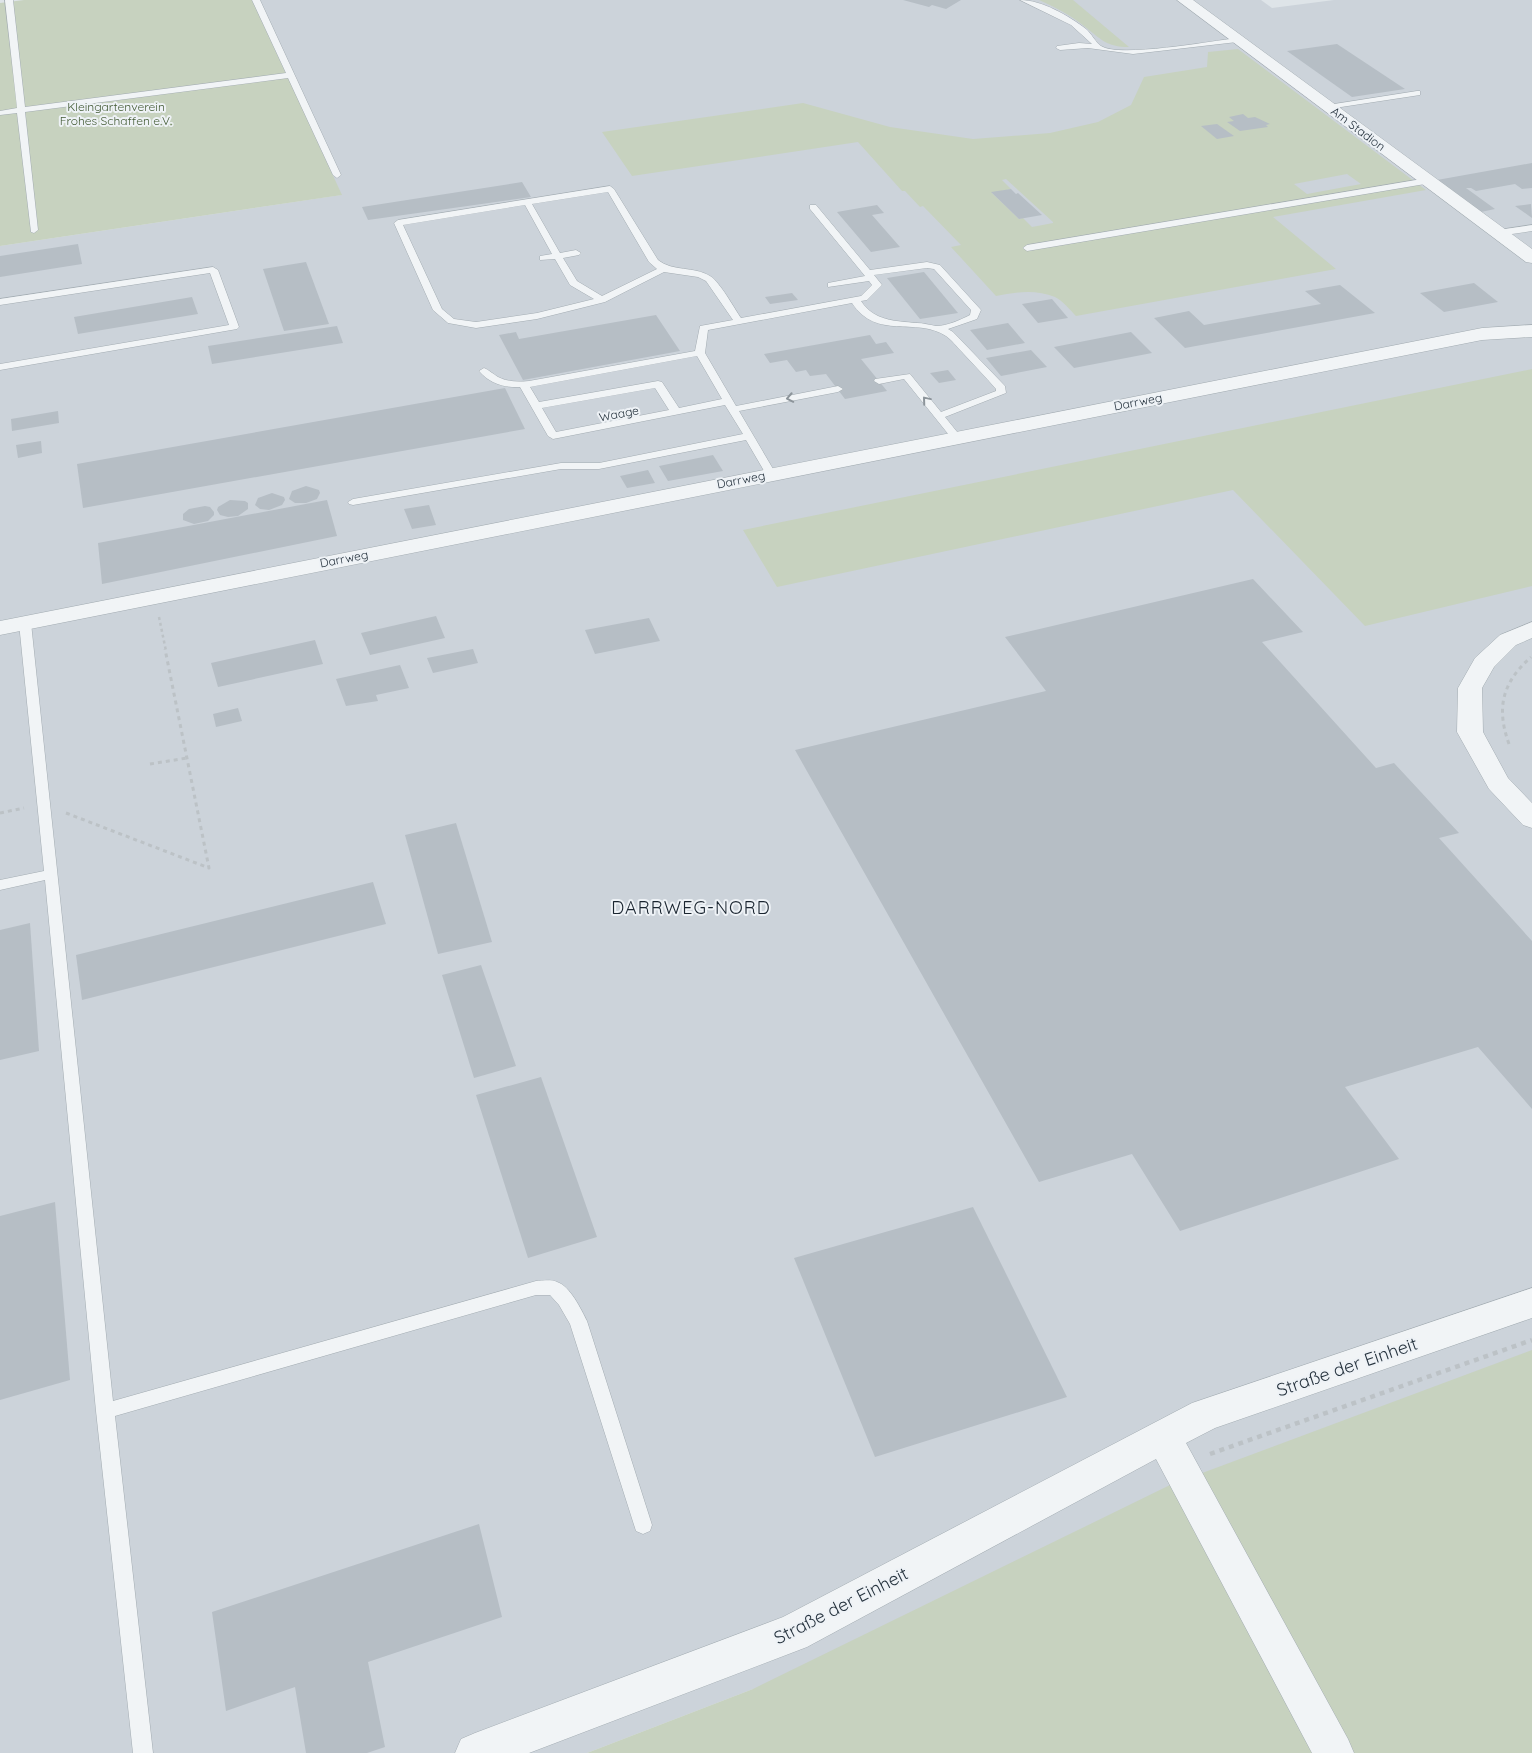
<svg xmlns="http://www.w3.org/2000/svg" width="1532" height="1753" font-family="Quicksand,sans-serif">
	<rect width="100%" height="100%" fill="#dee4e8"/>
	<polygon fill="#ccd3da" points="252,0 1261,0 1272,8 1334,0 1532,0 1532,1753 753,1689 587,1753 0,1753 0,246 341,195"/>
	<g fill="#c7d2bf" fill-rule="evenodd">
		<polygon points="24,0 252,0 342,195 0,246 0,3"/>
		<path d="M1039,0H1073L1129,47C1106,47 1101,39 1084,26C1070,15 1055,7 1039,0Z"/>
		<path d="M1238,49L1426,190L1273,217L1336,269L1076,316C1070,310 1063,301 1055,297C1036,289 1015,292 996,296L951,247L961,245L923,206L920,207L905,191H902L858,142L632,176L602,132L803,103L890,127L973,139L1050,133L1098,122L1131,105L1144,77L1207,67L1208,52ZM1347,174L1361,184L1307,194L1294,184ZM1006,179L1053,222V223L1032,227L1023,218L1019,219L992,193L1011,189L1002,180Z"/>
		<polygon points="1532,369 1532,586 1365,626 1233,490 777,587 743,530"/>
		<polygon points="1532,1350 1532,1753 587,1753 753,1689 1170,1485"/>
	</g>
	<g fill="#b6bec5">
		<polygon points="903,0 961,0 946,9 932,5 929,7"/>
		<polygon points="1337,44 1405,89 1352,97 1287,51"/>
		<polygon points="1243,114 1248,118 1255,117 1270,124 1266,125 1268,127 1240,131 1227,122 1234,121 1229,117"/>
		<polygon points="1217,124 1234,136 1217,139 1201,126"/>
		<polygon points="1532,163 1532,188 1522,189 1515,184 1476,191 1471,188 1466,188 1495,209 1481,212 1437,180"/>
		<polygon points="522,182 531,197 368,220 362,207"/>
		<polygon points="1011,189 1016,194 1018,193 1042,215 1019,219 991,192"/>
		<polygon points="1531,204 1532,218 1515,206"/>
		<polygon points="877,205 884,213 872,215 900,247 871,252 837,212"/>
		<polygon points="78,244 82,264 0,277 0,256"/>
		<polygon points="306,262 329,324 284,331 263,269"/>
		<polygon points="924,272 958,313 920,319 887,278"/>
		<polygon points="1474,283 1498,302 1444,312 1420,293"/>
		<polygon points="1340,285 1375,313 1185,348 1154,318 1189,311 1204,325 1321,304 1305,291"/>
		<polygon points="792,293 798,300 770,304 765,297"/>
		<polygon points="192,297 198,314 78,334 74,317"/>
		<polygon points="1052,299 1068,318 1038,323 1022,304"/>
		<polygon points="656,315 680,351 523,380 499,335 516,332 519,339"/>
		<polygon points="1008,323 1025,343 987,350 970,330"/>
		<polygon points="337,326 343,343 212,364 208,346"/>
		<polygon points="1131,332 1152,353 1074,368 1054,347"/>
		<polygon points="870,335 876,344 886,342 894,353 861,359 887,391 845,399 826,374 810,376 806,370 796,372 787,360 770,363 764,354"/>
		<polygon points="1031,350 1047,367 1001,376 986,358"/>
		<polygon points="948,370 956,380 939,383 930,373"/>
		<polygon points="505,388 525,429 83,508 77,464"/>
		<polygon points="58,411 59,423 12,431 11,419"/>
		<polygon points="41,441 42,453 18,458 16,445"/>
		<polygon points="713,455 723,471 668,481 659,466"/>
		<polygon points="648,470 655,483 627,488 620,476"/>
		<polygon points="306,486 319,490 320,493 317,499 306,503 295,503 289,499 292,491"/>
		<polygon points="272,493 284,497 285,500 282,505 269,510 260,509 255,505 258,498"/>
		<polygon points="230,500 245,501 248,503 248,509 238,516 228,517 220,515 217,510 218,507"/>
		<polygon points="327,500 337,536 102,584 98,543"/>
		<polygon points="429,505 436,525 412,529 404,509"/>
		<polygon points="205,506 210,507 214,512 214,515 208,521 194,524 183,520 183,514 189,509"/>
		<polygon points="1253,579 1303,632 1262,642 1376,768 1394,763 1459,833 1439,838 1532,941 1532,1109 1478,1047 1345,1087 1399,1159 1180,1231 1132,1154 1039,1182 795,750 1046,691 1005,637"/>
		<polygon points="436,616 445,638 370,655 361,633"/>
		<polygon points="649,618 660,641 595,654 585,630"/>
		<polygon points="315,640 323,664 218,687 211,663"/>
		<polygon points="473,649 478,663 433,673 427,658"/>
		<polygon points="400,665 409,688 376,695 378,701 346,706 336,679"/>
		<polygon points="238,708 242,721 216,727 213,714"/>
		<polygon points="456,823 492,942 438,954 405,835"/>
		<polygon points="373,882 386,924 82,1000 76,955"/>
		<polygon points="30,923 39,1051 0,1060 0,930"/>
		<polygon points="481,965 516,1066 474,1078 442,975"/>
		<polygon points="541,1077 597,1237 528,1258 476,1095"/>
		<polygon points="55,1202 70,1380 0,1400 0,1216"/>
		<polygon points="973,1207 1067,1397 875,1457 794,1258"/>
		<polygon points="479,1524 502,1617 368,1662 385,1747 367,1753 306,1753 295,1687 226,1711 212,1612"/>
	</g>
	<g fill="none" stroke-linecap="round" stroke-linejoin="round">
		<g stroke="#a3acb2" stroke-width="1">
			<g id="service">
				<polygon points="5,0 13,0 25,107 286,73 252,0 260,0 341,175 337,178 333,175 288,78 25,112 38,230 34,233 31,232 17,113 0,115 0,111 17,108"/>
				<path d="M1020,0C1042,0 1069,16 1086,29C1091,33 1096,43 1101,46C1119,58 1212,41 1237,38L1241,40L1237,42L1133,54L1088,48L1060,50L1056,48L1057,46L1079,43L1092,44L1071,25Z"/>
				<polygon points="1417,91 1420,91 1420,95 1328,109 1324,107 1328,105"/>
				<polygon points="1428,178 1432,181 1431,183 1027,251 1023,248 1027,245"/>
				<path d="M610,186L614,189L658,260C673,272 694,266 710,276C720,282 734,308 741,318L861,296L872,285L869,281L828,287V283L865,276L810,209V205H816L870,270L927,262L940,265L981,310L977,319L948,329L953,332L1005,386L1006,393L945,417L962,438L961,440H953L904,379L879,384L874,381L875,379L910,374L941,412L996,391V389C985,376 973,364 962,352C957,347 952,340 946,336C915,316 877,341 852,303L708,330L705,353L736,406L838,386L843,389L838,392L739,411L776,474L775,476H767L746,440L599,469H561L353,505L349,504L348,502L353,499L561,463H599L743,434L725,405L553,439L548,436L520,387C504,388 489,383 479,371L484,368C489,370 493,374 498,377C508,382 518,382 529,381L695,351L700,326L733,320L706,281L698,277L664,272L605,302L537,319L476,328L448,323L433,310L394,223L398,220ZM608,192L649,262L657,269L602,296L577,281L563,258L579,255L581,253L576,250L560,253L532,204ZM525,205L552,254L540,256V260L555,259L570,285L594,299L537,313L476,322L454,319L442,309L403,225ZM927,268L934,269L971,310L970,315C960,320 947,326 936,326C930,325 923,323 917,323C895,321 874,321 861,301L867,300L882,285L874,275ZM697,356L722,399L679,408L662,382L658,381L539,402L530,387ZM655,388L669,410L556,432L542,408Z"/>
				<polygon points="1532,225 1532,231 1498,236 1494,233 1498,230"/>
				<polygon points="213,267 218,270 239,327 237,329 0,370 0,364 229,325 210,273 0,305 0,299"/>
				<path d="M25,619L31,623L113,1401L536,1281C543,1281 551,1279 557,1282C570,1286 581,1309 587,1321L652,1525L650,1531L643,1534L636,1531L570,1324L559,1305L550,1295H536L115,1416L153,1753H133L96,1411L45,880L0,890V880L44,871L19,623Z"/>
			</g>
		</g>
		<g stroke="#a3acb2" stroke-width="1">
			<g id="minor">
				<polygon points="1177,0 1193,0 1532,249 1532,263 1526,262"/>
				<polygon points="1532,325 1532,337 1482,340 0,635 0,621 1482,328"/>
				<polygon points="1532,622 1532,638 1516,645 1494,667 1482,688 1483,732 1508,778 1532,803 1532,828 1523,825 1489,789 1457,732 1458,688 1475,658 1500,635"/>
				<polygon points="1532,1288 1532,1318 1215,1428 1186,1443 1348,1739 1354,1753 1312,1753 1156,1459 807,1647 529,1753 455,1753 461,1739 475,1733 783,1617 1192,1403"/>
			</g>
		</g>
		<polyline stroke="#bcc2c6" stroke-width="2.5" stroke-dasharray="3 3" stroke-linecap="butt" points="159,617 166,651"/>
		<g stroke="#bcc2c6" stroke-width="3" stroke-dasharray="4 4" stroke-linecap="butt">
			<path d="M1509,744C1496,708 1502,683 1531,657"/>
			<polyline points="150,764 187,758"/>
			<polyline points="0,813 24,808"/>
			<polyline points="66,813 209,868 165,649"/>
		</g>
		<polyline stroke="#bcc2c6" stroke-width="4.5" stroke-dasharray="5 5" stroke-linecap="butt" points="1210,1454 1532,1340"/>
		<use href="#service" fill="#f1f4f6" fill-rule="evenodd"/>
		<use href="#minor" fill="#f1f4f6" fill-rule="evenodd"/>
	</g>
	<defs><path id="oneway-chevron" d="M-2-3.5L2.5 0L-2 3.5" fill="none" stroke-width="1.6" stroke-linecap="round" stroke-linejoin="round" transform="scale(1.25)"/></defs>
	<g stroke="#8c949a">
		<use href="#oneway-chevron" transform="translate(790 398) rotate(169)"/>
		<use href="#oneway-chevron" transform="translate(926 400) rotate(-130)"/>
	</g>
	<g text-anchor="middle" stroke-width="4" stroke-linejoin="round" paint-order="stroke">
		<g font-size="12" fill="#435b35" stroke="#eef2f6">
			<text x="116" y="111">Kleingartenverein<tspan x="116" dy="14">Frohes Schaffen e.V.</tspan></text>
		</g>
		<g font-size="12" fill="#27343f" stroke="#eef2f6">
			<text transform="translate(1358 129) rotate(37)" y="4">Am Stadion</text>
			<text transform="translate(1138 402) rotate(-11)" y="4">Darrweg</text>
			<text transform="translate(619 414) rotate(-11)" y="4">Waage</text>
			<text transform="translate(741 480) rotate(-11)" y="4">Darrweg</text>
			<text transform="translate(344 559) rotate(-11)" y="4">Darrweg</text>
		</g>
		<g font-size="18" letter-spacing="1" fill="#1a2530" stroke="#eef2f6">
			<text x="691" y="914">DARRWEG-NORD</text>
		</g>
		<g font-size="18" fill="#27343f" stroke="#eef2f6">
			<text transform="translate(1347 1367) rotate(-19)" y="6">Straße der Einheit</text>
			<text transform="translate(841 1606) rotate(-27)" y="6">Straße der Einheit</text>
		</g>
	</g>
</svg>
